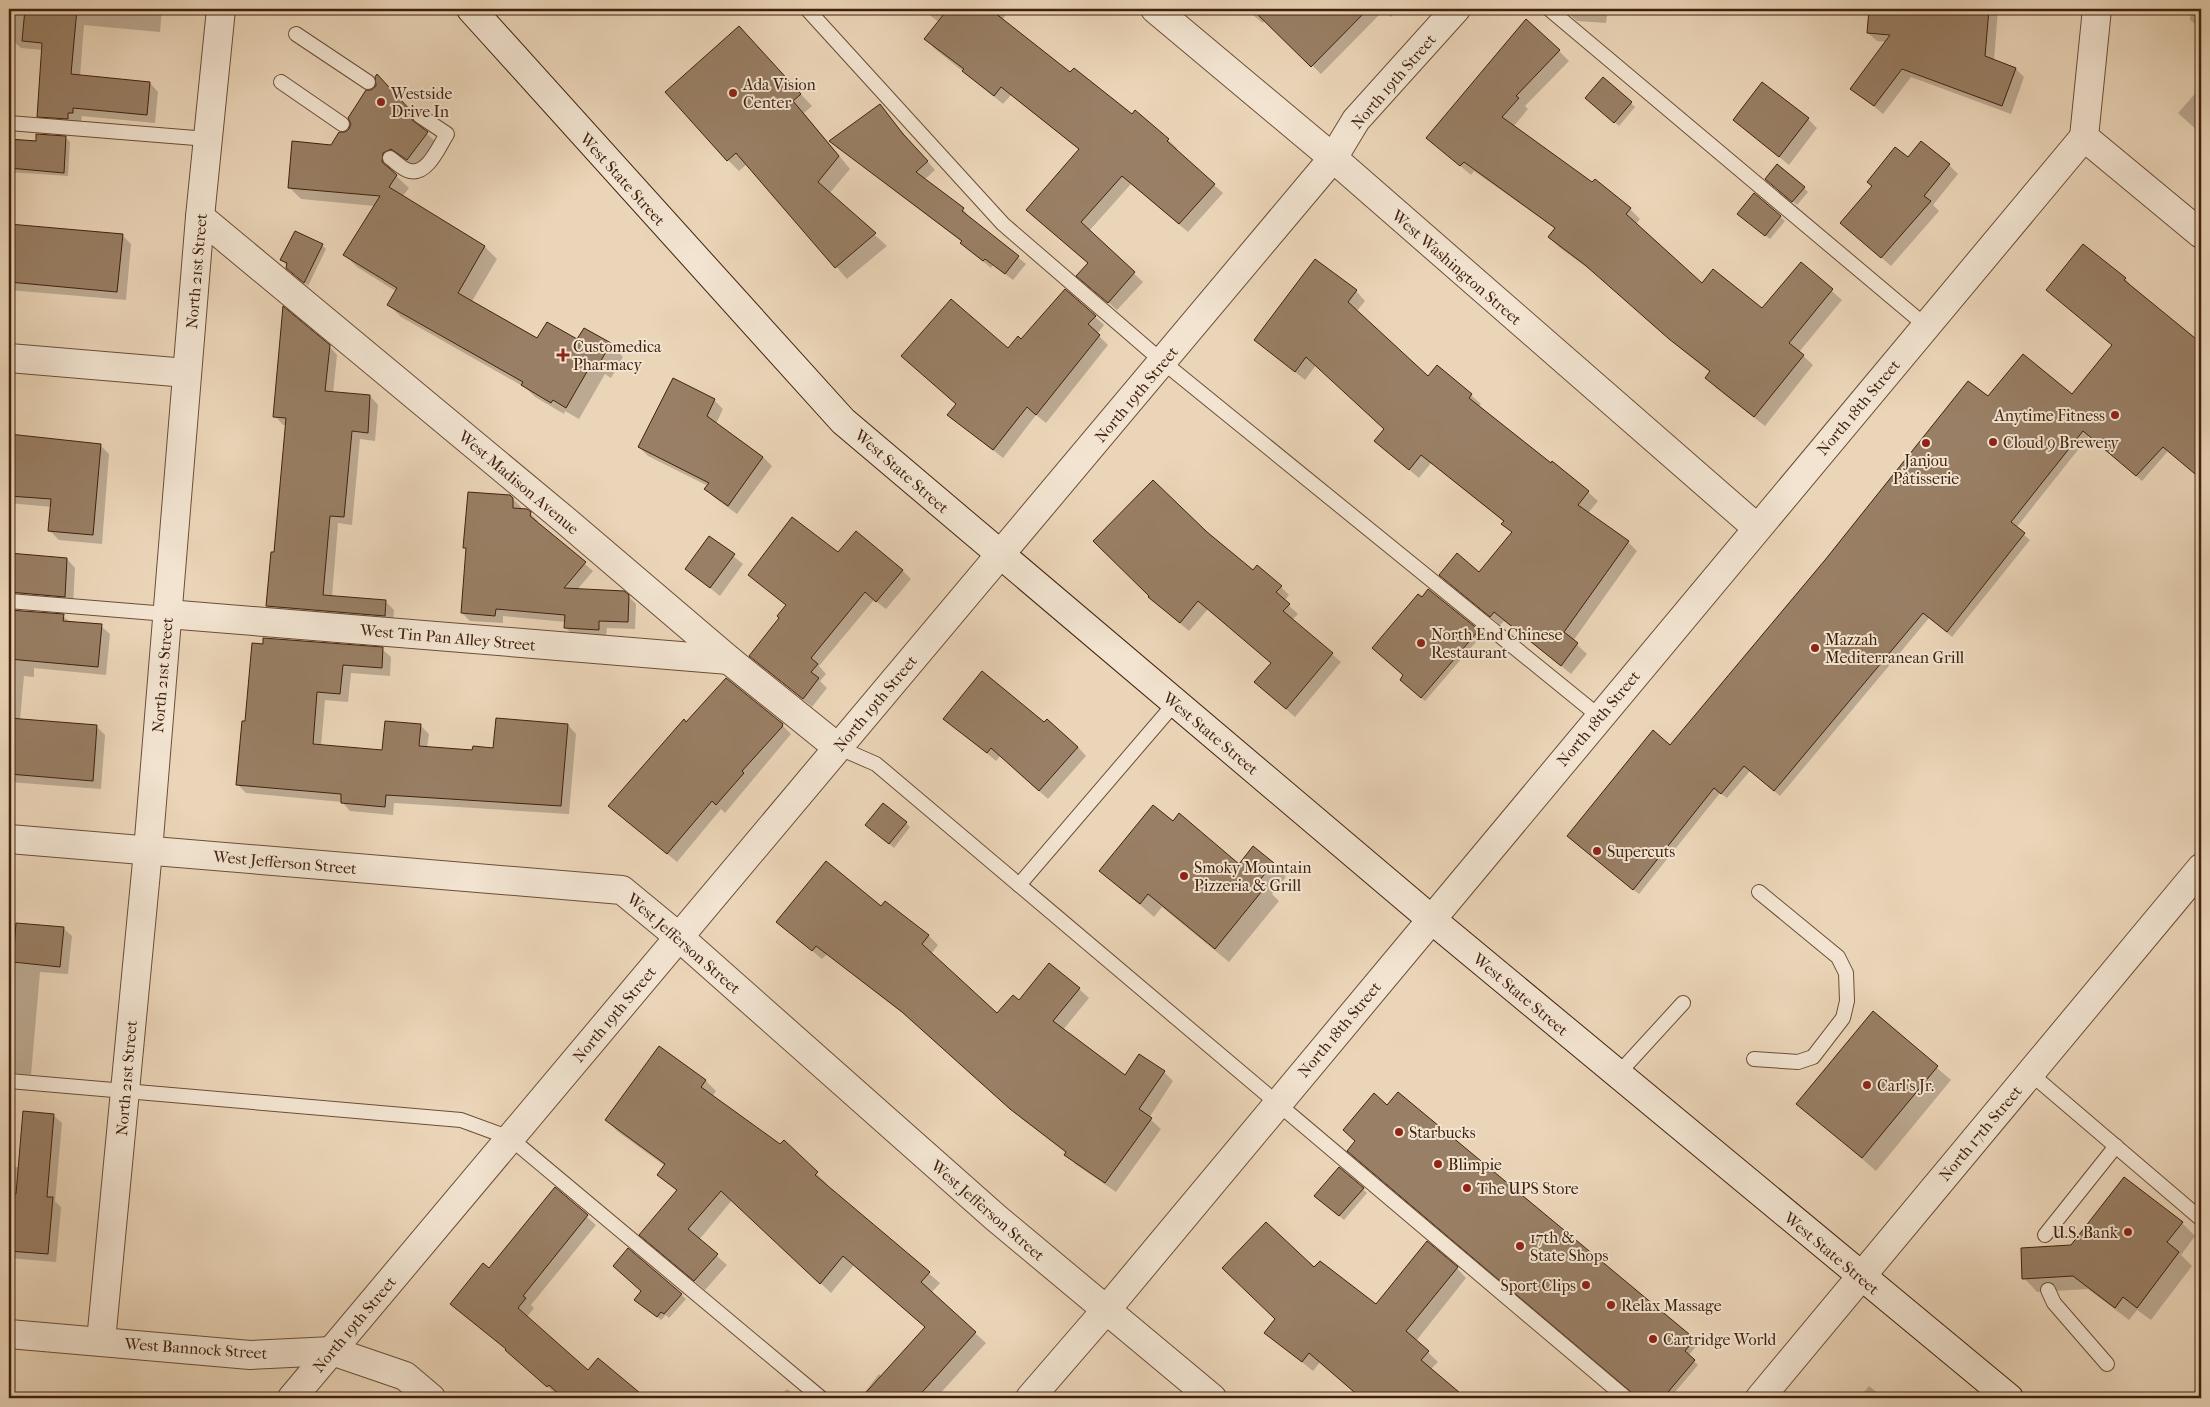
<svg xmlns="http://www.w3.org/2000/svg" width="2210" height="1407" font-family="'IM FELL French Canon',serif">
	<rect width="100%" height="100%" fill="#ebd5b8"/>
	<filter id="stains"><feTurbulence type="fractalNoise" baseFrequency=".004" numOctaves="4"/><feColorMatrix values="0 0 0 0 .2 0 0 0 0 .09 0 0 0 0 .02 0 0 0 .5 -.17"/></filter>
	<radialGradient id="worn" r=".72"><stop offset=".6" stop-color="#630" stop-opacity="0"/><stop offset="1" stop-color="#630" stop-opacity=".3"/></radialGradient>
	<g fill="#0003">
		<polygon points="15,9 162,9 160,32 84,25 80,76 150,83 158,92 155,123 82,116 81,121 76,121 76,127 47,125 39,116 43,50 21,48 12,40"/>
		<polygon points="921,9 1005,9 1008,12 1002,20 1071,74 1168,140 1177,148 1175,150 1223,193 1188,232 1131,184 1089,231 1143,282 1117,310 1087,284 1089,264 1037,218 1080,150 1011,95 1003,104 934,48 926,39 939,22"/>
		<polygon points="1245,9 1398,9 1391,17 1383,11 1321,74 1265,20 1263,23"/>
		<polygon points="1563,9 1608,9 1606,23 1577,21"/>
		<polygon points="1817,9 1886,9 1926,11 1926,9 1998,9 1994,60 2016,69 2024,77 2011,114 1911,77 1883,114 1852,88 1887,42 1877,41 1868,33 1870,14"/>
		<polygon points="2191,9 2201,9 2201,29 2190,20"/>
		<polygon points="750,40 812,106 804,113 850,169 829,194 887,246 847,279 747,164 739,171 728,160"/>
		<polygon points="1559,51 1569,61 1525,106 1528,109 1513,127 1630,209 1640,219 1636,224 1702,285 1763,310 1801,264 1842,300 1799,352 1813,365 1765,426 1716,388 1707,378 1711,373 1681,349 1597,275 1559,247 1549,237 1556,229 1474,171 1471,175 1427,138"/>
		<polygon points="1603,79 1635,107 1619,126 1591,102"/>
		<polygon points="2201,87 2201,134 2178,113"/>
		<polygon points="389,88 424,125 424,131 439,145 420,172 394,165 394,174 409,188 402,197 485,247 497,259 471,303 537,340 578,341 584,330 611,344 623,357 611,378 605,374 579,419 565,411 564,414 535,397 526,388 401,317 389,305 397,292 357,267 345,255 375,206 301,199 289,187 346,133"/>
		<polygon points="880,106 935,170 924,180 963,209 970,218 1026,264 1013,280 993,265 991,268 969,250 962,242 831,142"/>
		<polygon points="1808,119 1817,128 1789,165 1734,120"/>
		<polygon points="66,138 70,142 68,176 9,172 9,141 37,143"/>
		<polygon points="1909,159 1949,165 1958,174 1933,205 1939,211 1891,266 1851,231"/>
		<polygon points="1771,183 1804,188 1808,192 1797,205"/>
		<polygon points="1754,194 1785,221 1770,239 1743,218"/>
		<polygon points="10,225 122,235 131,244 126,300 9,290"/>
		<polygon points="322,245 326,249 308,286 292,272 282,260"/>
		<polygon points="2125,279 2130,284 2129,286 2201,345 2201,478 2168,451 2142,481 2089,436 2016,528 2030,540 1952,637 1929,618 1780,796 1750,771 1727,798 1720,793 1639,894 1574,842 1569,836 1670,747 1988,398 2072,396 2113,345 2053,295"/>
		<polygon points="1356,291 1365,301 1356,312 1428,378 1471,395 1481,404 1478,407 1588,492 1598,501 1588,513 1628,542 1637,551 1573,641 1587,654 1571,674 1504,621 1500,625 1441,575 1480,574 1513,533 1503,524 1504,522 1431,463 1419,478 1385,450 1385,429 1316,365 1305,380 1255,340"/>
		<polygon points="1095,317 1104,325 1097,334 1108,345 1046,423 1036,415 1003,458 949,415 1008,350 1021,341"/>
		<polygon points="329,346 337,355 333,393 370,396 378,405 375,441 360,439 352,525 338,523 332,597 386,602 394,610 393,624 275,614 267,606 275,554 286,425 283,425 275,416"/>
		<polygon points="714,400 723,409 716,424 763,457 772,466 737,514 715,498 706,489 708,486 648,456 639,447"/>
		<polygon points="9,436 100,445 109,454 102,544 59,540 50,531 52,507 9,503"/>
		<polygon points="510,496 521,507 521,510 530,513 538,521 538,524 593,571 577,590 628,596 636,604 635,629 607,628 606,637 573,635 565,627 566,622 503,616 503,623 470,621 462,613 468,550 465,547"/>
		<polygon points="1206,533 1253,572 1281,587 1289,595 1284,601 1298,614 1292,620 1341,662 1295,717 1265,691 1272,664 1208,609 1189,631 1149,597"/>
		<polygon points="709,537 743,564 720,596 686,569"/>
		<polygon points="9,554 67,559 75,568 73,605 10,604 9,611 63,616 71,623 101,626 110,634 106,675 34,668 34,677 24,676 20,720 97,727 105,735 101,789 9,782"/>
		<polygon points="838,554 902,570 911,579 886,609 874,600 819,666 826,674 820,681 827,688 812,707 751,656 781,618 787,606 749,574"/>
		<polygon points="1478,631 1482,635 1425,701 1406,684"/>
		<polygon points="253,644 382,649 391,657 390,676 351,673 348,702 325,700 321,746 383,752 420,725 429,734 427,748 473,752 494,749 497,719 568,725 576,734 569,814 394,803 393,815 350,811 342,802 246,793 238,785 246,723"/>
		<polygon points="945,719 1078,747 1086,756 1048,799 1000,756 996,761"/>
		<polygon points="687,723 782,725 791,734 725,813 721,809 677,862 619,814"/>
		<polygon points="906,823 910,827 894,848 871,829"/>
		<polygon points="1173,823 1239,865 1273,864 1286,877 1272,894 1279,901 1229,962 1162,907 1154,917 1101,871"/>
		<polygon points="881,908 929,936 938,945 931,954 997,1015 1019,1002 1079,989 1089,998 1063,1030 1126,1077 1164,1072 1173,1081 1149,1118 1161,1129 1116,1192 1075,1164 1067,1153 1022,1119 913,1021 827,954 822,959 788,931"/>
		<polygon points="9,923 63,928 72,936 68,974 40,972 31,1075 9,1073"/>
		<polygon points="1873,1013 1951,1080 1876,1171 1798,1103"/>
		<polygon points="660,1048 706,1081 716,1091 712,1097 780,1146 784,1142 827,1184 826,1186 940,1283 931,1293 986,1343 936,1398 860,1398 879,1374 882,1377 926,1328 854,1265 831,1293 732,1200 699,1240 727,1265 705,1290 651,1245 677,1191 658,1175 665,1166 617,1131 607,1120"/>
		<polygon points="1388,1106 1698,1344 1688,1356 1698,1365 1670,1398 1635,1398 1636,1395"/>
		<polygon points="53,1115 62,1123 55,1201 61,1207 56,1262 9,1258 9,1167 19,1167"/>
		<polygon points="555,1189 596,1225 531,1305 534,1308 527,1317 588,1371 598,1359 644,1398 564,1398 558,1393 557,1395 516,1359 489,1270"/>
		<polygon points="1363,1189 1367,1193 1344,1220 1320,1200"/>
		<polygon points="2182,1223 2195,1236 2181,1255 2192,1266 2151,1320 2137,1310 2129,1320 2088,1289 2037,1292 2024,1278 2072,1247"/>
		<polygon points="628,1250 686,1299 669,1318 666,1315 661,1320 640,1304 643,1292"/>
		<polygon points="1457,1268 1466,1278 1416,1341 1438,1362 1430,1370 1465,1398 1362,1398 1320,1362 1313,1371 1266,1333 1315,1269 1376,1306"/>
		<polygon points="1869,1386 1884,1398 1859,1398"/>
		<polygon points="787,1389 798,1398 779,1398"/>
		<polygon points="1844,1393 1851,1398 1840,1398"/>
	</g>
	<g fill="#997f65" stroke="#40210c">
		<polygon points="25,9 77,9 71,74 150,82 147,115 73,108 73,113 68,113 68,119 37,117 42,43 22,41"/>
		<polygon points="948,9 990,9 1070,72 1074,68 1132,114 1135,110 1169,139 1167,141 1215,184 1179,224 1122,176 1081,222 1135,272 1108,303 1076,276 1088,263 1026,210 1079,149 1001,87 994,96 962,71 964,69 924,39"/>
		<polygon points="1252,9 1368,9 1311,67"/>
		<polygon points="1869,9 1989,9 1985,56 2016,68 2002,106 1902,69 1874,106 1850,89 1890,35 1867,33"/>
		<polygon points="1526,19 1560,50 1516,96 1519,98 1502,117 1592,182 1595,179 1631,208 1626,214 1702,283 1713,269 1762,308 1801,262 1833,289 1789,343 1804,355 1754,417 1705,378 1710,371 1669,339 1585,265 1548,237 1555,228 1464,162 1460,166 1426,138"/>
		<polygon points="739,26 801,94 793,101 839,156 818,182 876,233 835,268 736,153 727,161 665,92"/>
		<polygon points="377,74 412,112 412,120 428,132 407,160 391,149 383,153 382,162 397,175 389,187 485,246 458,293 537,338 547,322 577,339 584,328 611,343 598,366 592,363 566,408 553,400 551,403 521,385 523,382 387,305 397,288 343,255 380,196 288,188 292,141 331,145 339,132 345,132 349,129 351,124 348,118 366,90 371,90 376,86 375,77"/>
		<polygon points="1603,77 1632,102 1614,123 1585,98"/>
		<polygon points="1762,82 1809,118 1779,157 1733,120"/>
		<polygon points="880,104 903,134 928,161 916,172 964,208 962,211 1019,256 1005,274 985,259 983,261 960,243 962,241 829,141"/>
		<polygon points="36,134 66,136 64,173 9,168 9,139 36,141"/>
		<polygon points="1921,141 1950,164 1924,196 1931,201 1881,258 1840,223 1872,186 1867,182 1895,147 1908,157"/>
		<polygon points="1777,164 1805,187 1792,202 1765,179"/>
		<polygon points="1754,193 1781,216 1765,236 1737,214"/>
		<polygon points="9,224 123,234 117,292 9,282"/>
		<polygon points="295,231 323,244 304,283 286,268 287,263 280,260"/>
		<polygon points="2083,244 2126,278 2124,280 2201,343 2201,479 2163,447 2136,476 2083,431 2011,522 2025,533 1947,632 1923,613 1774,791 1744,766 1721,794 1714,788 1633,890 1567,836 1653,730 1670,745 1825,560 1968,381 1988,396 2023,354 2072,394 2112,345 2046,290"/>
		<polygon points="1315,259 1357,290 1348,302 1428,376 1437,365 1472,394 1469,398 1551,463 1552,461 1589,491 1578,505 1629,541 1564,632 1578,643 1561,666 1494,612 1490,617 1439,575 1457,553 1479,572 1512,532 1501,524 1504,521 1421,455 1409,470 1374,441 1384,429 1306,357 1295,372 1254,340"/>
		<polygon points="1065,289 1096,316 1088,324 1100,335 1036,415 1027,407 993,450 947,415 956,404 901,356 951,299 1008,348 1018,336 1021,339"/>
		<polygon points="283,306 330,345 325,391 370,395 368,433 352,431 344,517 330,516 323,595 386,600 385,616 266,606 271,552 274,552 286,418 273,417"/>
		<polygon points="673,378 715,399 707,416 763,457 728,506 704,489 709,483 638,447"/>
		<polygon points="9,434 101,444 93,535 48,531 51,499 9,496"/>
		<polygon points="1153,480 1207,532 1253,570 1257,565 1282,586 1276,592 1290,604 1283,611 1333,653 1286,709 1254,682 1271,663 1198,601 1180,623 1148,597 1149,596 1093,541"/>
		<polygon points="468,492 510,495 513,498 513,508 527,509 531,512 530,516 586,562 564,588 624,591 629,595 628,622 599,621 599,630 564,628 565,615 496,609 495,616 461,613 466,548 463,548"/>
		<polygon points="792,517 838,552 856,531 903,570 876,602 865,592 811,658 818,664 811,672 819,678 803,699 749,656 779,618 777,616 786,605 748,575"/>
		<polygon points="709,536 735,554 710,588 685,569"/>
		<polygon points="9,553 67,558 65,597 9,592"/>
		<polygon points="1428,589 1479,630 1421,698 1400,680 1403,675 1372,648 1418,594 1422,597"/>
		<polygon points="9,610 64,614 63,621 102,624 98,667 9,659"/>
		<polygon points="263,638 383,647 382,668 343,665 340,694 317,692 313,744 382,750 385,721 421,724 419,746 472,750 473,746 493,748 496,718 568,724 561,806 386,795 385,807 341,803 341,794 236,785 242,721 245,721 252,643 263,644"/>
		<polygon points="982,671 1044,722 1047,719 1078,747 1039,791 991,748 987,753 943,719"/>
		<polygon points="726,678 783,724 782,727 742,771 744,773 716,805 712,801 667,854 608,806 684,719 686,722"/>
		<polygon points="9,718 97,725 93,781 9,774"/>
		<polygon points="883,803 907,822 889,844 865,825"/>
		<polygon points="1153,805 1173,821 1179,813 1239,864 1253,846 1274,863 1259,881 1266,886 1215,949 1148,894 1140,904 1099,871"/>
		<polygon points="826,861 881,906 885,901 929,935 922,944 997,1013 1013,995 1019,1000 1049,963 1080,988 1053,1021 1125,1075 1139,1054 1165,1071 1139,1109 1152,1118 1105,1183 1064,1155 1066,1152 1010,1109 902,1012 816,946 812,951 776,922"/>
		<polygon points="16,923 64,927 60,967 13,962"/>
		<polygon points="1873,1011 1938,1066 1862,1158 1796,1104"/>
		<polygon points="659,1046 706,1080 701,1087 780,1144 784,1140 818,1172 815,1175 930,1272 921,1282 976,1332 917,1398 861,1398 925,1327 843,1256 820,1284 721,1191 688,1229 718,1254 694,1281 639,1235 677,1190 657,1175 665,1164 605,1120"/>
		<polygon points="1398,1092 1695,1339 1685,1351 1695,1360 1663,1398 1638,1398 1347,1151 1355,1141 1343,1130 1374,1093 1387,1105"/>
		<polygon points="23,1111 54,1114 47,1197 53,1197 48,1254 9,1251 9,1193 16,1194"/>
		<polygon points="1339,1167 1364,1188 1339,1216 1314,1196"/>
		<polygon points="2124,1177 2183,1222 2167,1242 2179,1252 2137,1308 2123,1297 2115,1308 2073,1276 2022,1279 2021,1248 2071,1245"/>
		<polygon points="555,1187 588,1215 523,1296 526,1298 518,1308 588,1370 598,1358 646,1398 563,1398 549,1385 547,1387 505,1350 506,1349 450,1304 483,1263 489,1268"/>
		<polygon points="1266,1222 1314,1267 1320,1261 1376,1304 1427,1241 1458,1267 1406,1331 1429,1351 1421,1360 1466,1398 1361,1398 1309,1353 1302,1362 1264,1333 1275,1319 1222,1268"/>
		<polygon points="628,1248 682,1294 664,1314 661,1312 657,1317 634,1300 641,1291 613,1266"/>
	</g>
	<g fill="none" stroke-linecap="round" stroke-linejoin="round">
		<g stroke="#6b4e37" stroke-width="16">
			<g id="service">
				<polyline points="807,9 1003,224 1163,362 1600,717"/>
				<polyline points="1549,9 1926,326"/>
				<polyline points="296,34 368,82"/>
				<polyline points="281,82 342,124"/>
				<polyline points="9,123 208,139"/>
				<path d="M390,158C396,162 403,170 410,171C428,175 439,146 447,134L420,116"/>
				<polyline points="9,601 167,614"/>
				<polyline points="837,747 876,764 1626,1398"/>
				<polyline points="1019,885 1175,703"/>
				<polyline points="1754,1059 1798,1062 1813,1057 1843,1018 1847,1001 1846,973 1838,957 1759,892"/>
				<polyline points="2030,1073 2201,1219"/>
				<polyline points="1618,1074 1683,1003"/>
				<polyline points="9,1081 461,1120 510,1138 821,1398"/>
				<polyline points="2045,1235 2116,1146"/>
				<polyline points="2048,1290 2054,1303 2107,1364"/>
			</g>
		</g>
		<g stroke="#6b4e37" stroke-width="30">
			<g id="minor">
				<polyline points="1155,9 1333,158 1757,528"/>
				<polyline points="2097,9 2084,137 2201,234"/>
				<polyline points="200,217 566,521 729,660 837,747"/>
				<polyline points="9,358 187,373"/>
				<polyline points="167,614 729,660"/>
				<polyline points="9,839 622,890 679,937 995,1217 1212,1398"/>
				<polyline points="9,1334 250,1355 332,1351 405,1376 431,1398"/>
				<polyline points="101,1341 148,851 200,217 221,9"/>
				<polyline points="292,1398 1333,158 1356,120 1456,9"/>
				<polyline points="1760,1398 2201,868"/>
			</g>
		</g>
		<g stroke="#6b4e37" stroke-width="30">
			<polyline id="tertiary" points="1030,1398 1106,1310 2084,137"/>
		</g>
		<g stroke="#40210c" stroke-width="30">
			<polyline id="secondary" points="471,9 843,421 1431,919 2009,1398"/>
		</g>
		<use href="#service" stroke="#f2e4d1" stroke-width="14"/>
		<use href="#minor" stroke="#f2e4d1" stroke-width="28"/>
		<use href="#tertiary" stroke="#f2e4d1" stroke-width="28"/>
		<use href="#secondary" stroke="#f2e4d1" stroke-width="28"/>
	</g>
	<g fill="#8f2418" stroke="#f2e4d1" stroke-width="2">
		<circle cx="733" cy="93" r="5"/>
		<circle cx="381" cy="102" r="5"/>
		<path d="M560.5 347.5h5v5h5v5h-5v5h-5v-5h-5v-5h5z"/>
		<circle cx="2115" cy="415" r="5"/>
		<circle cx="1993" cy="442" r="5"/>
		<circle cx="1926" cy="443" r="5"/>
		<circle cx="1421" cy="643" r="5"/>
		<circle cx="1815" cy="648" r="5"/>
		<circle cx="1597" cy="851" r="5"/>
		<circle cx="1184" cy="876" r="5"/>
		<circle cx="1867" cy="1085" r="5"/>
		<circle cx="1399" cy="1132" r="5"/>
		<circle cx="1438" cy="1164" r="5"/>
		<circle cx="1467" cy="1188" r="5"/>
		<circle cx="2128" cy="1232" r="5"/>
		<circle cx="1520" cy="1246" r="5"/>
		<circle cx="1586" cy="1285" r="5"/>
		<circle cx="1611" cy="1305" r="5"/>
		<circle cx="1653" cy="1339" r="5"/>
	</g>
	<g text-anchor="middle" stroke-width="4" stroke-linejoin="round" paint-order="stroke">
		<g font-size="16" fill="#40210c" stroke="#f2e4d1">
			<text transform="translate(1393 81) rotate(-49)" y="6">North 19th Street</text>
			<text transform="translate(623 179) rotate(48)" y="6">West State Street</text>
			<text transform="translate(1457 267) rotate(41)" y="6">West Washington Street</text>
			<text transform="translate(196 271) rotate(-85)" y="6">North 21st Street</text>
			<text transform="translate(1136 394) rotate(-50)" y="6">North 19th Street</text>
			<text transform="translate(1858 407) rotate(-50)" y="6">North 18th Street</text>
			<text transform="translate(902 471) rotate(41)" y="6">West State Street</text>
			<text transform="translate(519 482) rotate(40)" y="6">West Madison Avenue</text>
			<text transform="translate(448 637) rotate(5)" y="6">West Tin Pan Alley Street</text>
			<text transform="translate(162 675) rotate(-85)" y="6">North 21st Street</text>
			<text transform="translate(875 703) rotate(-50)" y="6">North 19th Street</text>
			<text transform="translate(1598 718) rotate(-50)" y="6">North 18th Street</text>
			<text transform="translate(1211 733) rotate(40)" y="6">West State Street</text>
			<text transform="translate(285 862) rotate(5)" y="6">West Jefferson Street</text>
			<text transform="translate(684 943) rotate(41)" y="6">West Jefferson Street</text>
			<text transform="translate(1521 994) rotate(40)" y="6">West State Street</text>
			<text transform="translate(614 1014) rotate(-50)" y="6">North 19th Street</text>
			<text transform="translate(1339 1029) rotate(-50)" y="6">North 18th Street</text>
			<text transform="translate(126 1078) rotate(-85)" y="6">North 21st Street</text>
			<text transform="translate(1980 1133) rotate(-50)" y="6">North 17th Street</text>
			<text transform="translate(988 1210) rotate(41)" y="6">West Jefferson Street</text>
			<text transform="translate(1832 1253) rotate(40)" y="6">West State Street</text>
			<text transform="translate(354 1324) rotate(-50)" y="6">North 19th Street</text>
			<text transform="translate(196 1348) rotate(4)" y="6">West Bannock Street</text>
		</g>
		<g font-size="16" fill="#40210c" stroke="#f2e4d1" text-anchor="start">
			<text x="743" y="90">Ada Vision<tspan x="743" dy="18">Center</tspan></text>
			<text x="391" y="99">Westside<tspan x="391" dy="18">Drive In</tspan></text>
			<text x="573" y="352">Customedica<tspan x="573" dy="18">Pharmacy</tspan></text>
			<text x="2105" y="421" text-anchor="end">Anytime Fitness</text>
			<text x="2003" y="448">Cloud 9 Brewery</text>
			<text x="1926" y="466" text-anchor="middle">Janjou<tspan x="1926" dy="18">Pâtisserie</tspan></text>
			<text x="1431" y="640">North End Chinese<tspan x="1431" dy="18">Restaurant</tspan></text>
			<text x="1825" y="645">Mazzah<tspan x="1825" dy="18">Mediterranean Grill</tspan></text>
			<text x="1607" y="857">Supercuts</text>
			<text x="1194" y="873">Smoky Mountain<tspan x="1194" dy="18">Pizzeria &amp; Grill</tspan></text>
			<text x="1877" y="1091">Carl's Jr.</text>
			<text x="1409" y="1138">Starbucks</text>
			<text x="1448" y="1170">Blimpie</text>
			<text x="1477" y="1194">The UPS Store</text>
			<text x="2118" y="1238" text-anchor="end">U.S. Bank</text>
			<text x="1530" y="1243">17th &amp;<tspan x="1530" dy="18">State Shops</tspan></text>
			<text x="1576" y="1291" text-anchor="end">Sport Clips</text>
			<text x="1621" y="1311">Relax Massage</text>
			<text x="1663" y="1345">Cartridge World</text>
		</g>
	</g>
	<rect width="2210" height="1407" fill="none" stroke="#ebd5b8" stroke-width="30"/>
	<rect x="10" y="10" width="2190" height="1387" fill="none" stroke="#40210c" stroke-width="2.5"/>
	<rect x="15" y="15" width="2180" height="1377" fill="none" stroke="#40210c"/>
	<rect width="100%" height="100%" filter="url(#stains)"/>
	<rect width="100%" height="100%" fill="url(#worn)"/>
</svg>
